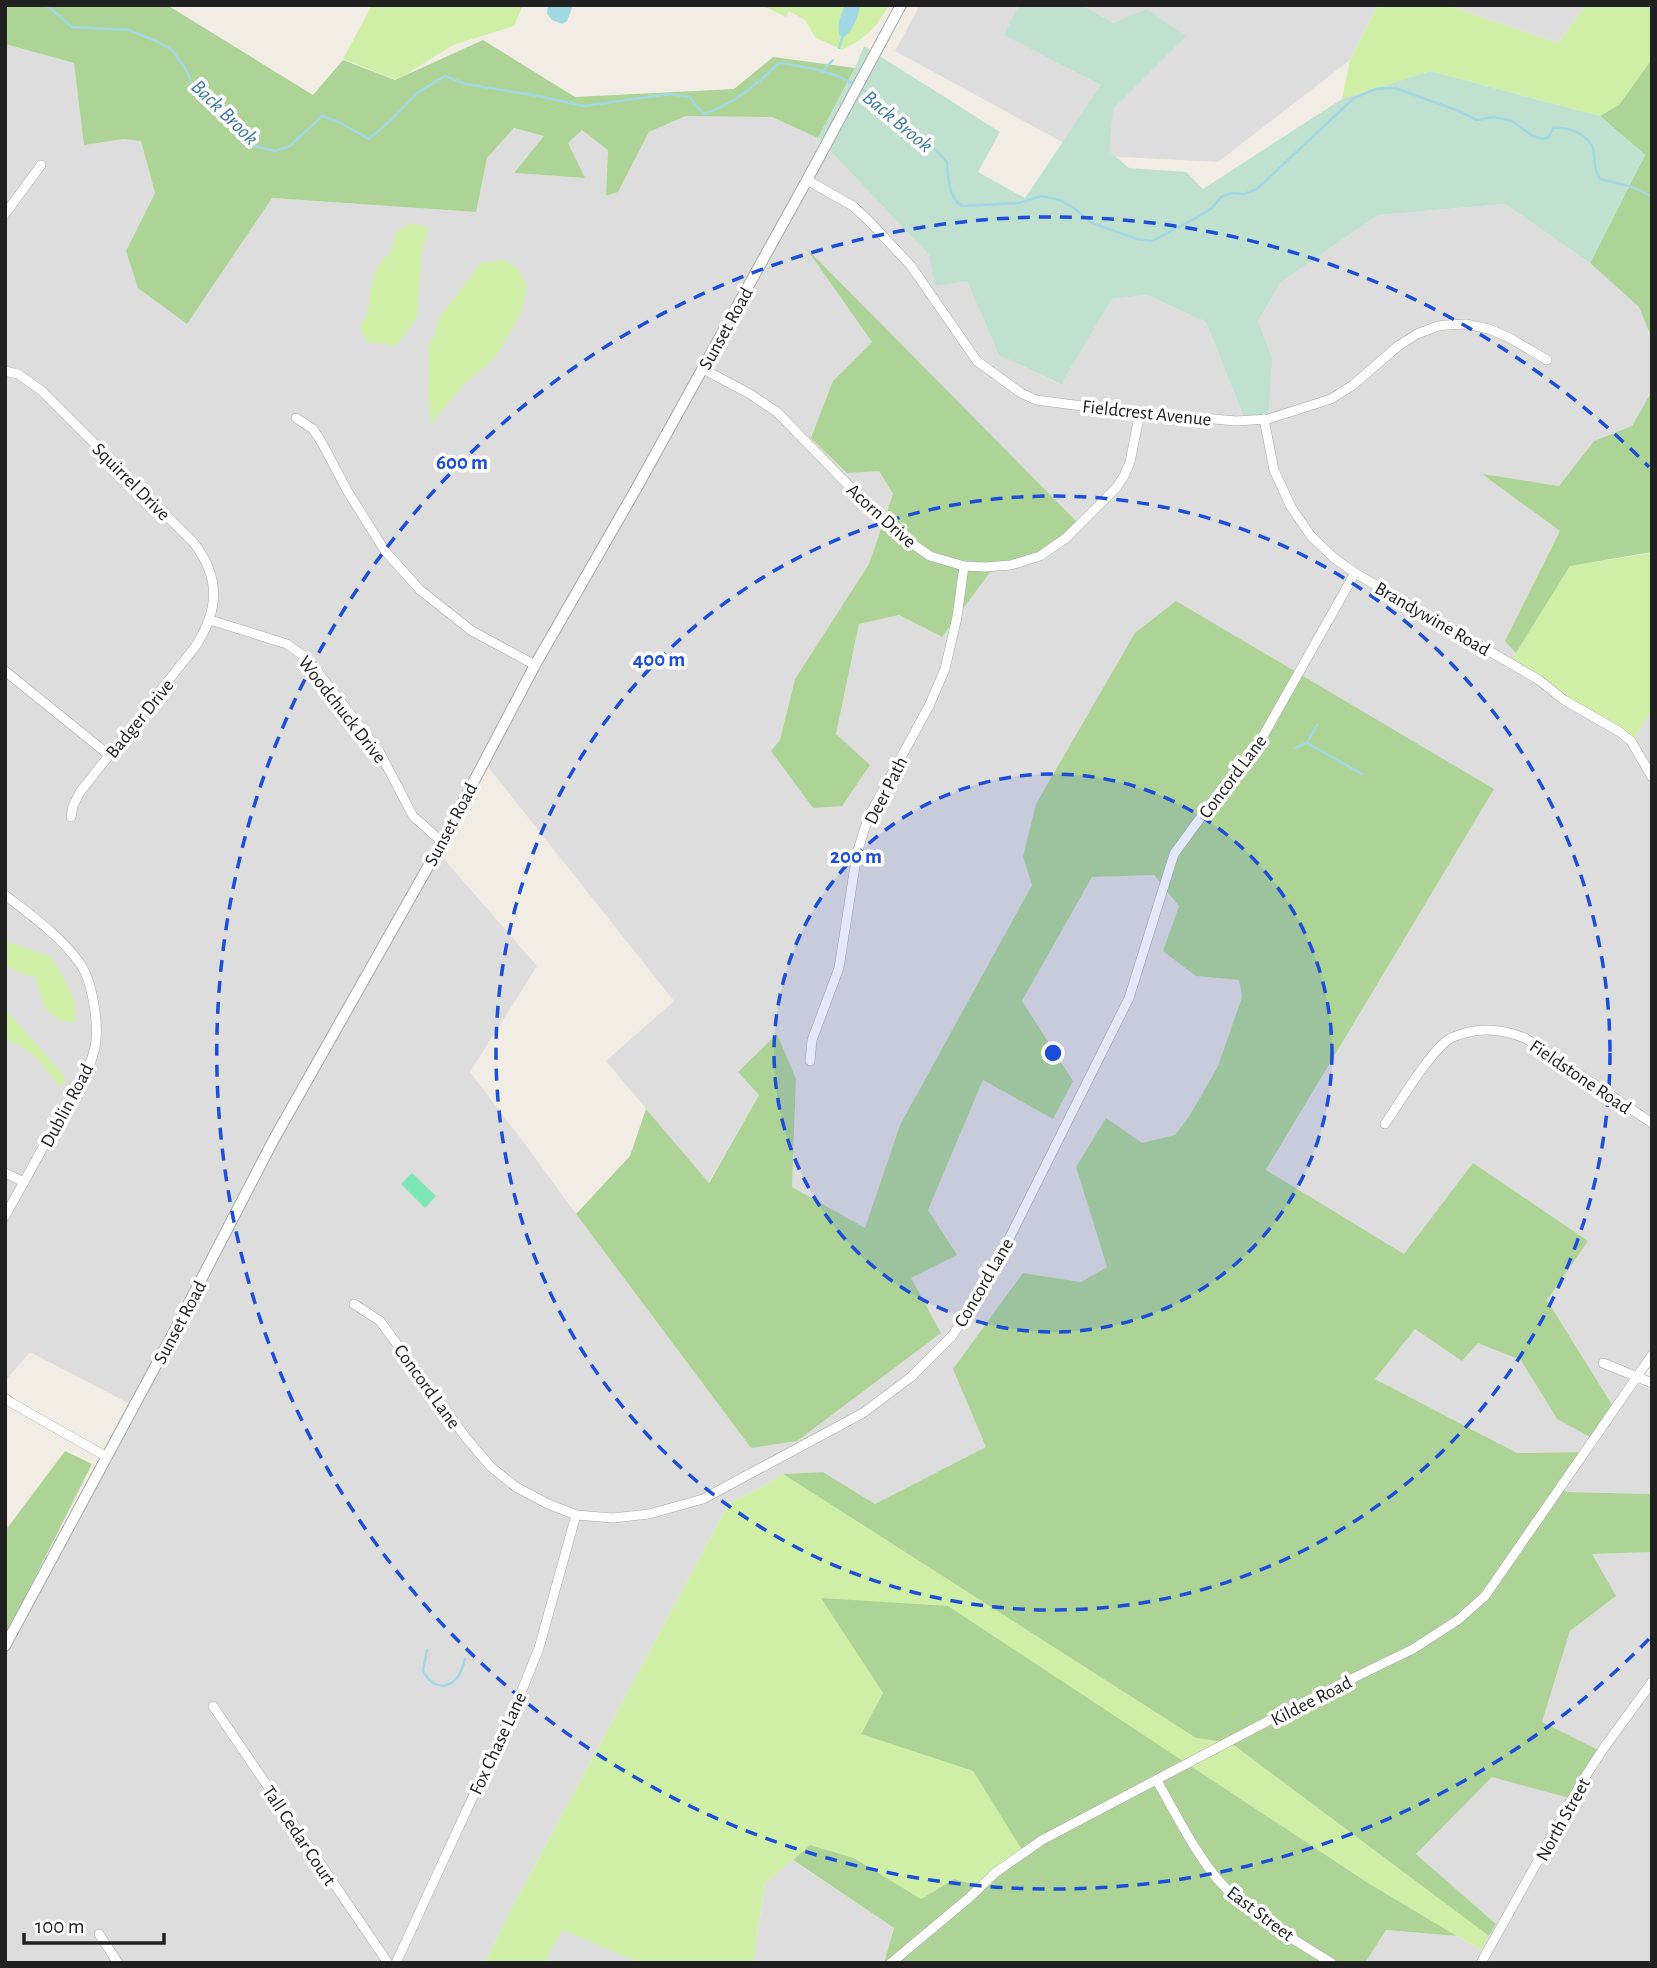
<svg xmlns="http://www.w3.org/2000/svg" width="1657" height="1968" font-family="'Alegreya Sans',sans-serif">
	<rect width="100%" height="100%" fill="#f1ede5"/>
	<g fill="#dedddd" fill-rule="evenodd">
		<polygon points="920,5 1378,5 1350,60 1218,162 1086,155 895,51"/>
		<polygon points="1446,5 1586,5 1558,43"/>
		<path d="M5,44L74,63L85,144L123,139L141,141L155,193L126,251L272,198L475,212L487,158L514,128L545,135L514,173L584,178L568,143L581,129L608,149L606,196L618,192L649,132L687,116L772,117L818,138L930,256L935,286L967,280L999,355L1060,384L1112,299L1147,295L1206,322L1245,420L1272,357L1258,321L1281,282L1378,215L1505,204L1590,263L1639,307L1652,339V391L1632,426L1594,441L1559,486L1484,475L1560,531L1506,640L1516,653L1510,664L1631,743L1652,709V1351L1631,1381L1652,1390V1490L1649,1494L1567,1492L1557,1486L1580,1452L1517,1453L1375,1379L1415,1328L1462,1361L1478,1343L1521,1359L1557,1419L1613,1405L1547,1300L1587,1240L1405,1255L1266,1171L1493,789L1023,857L1032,885L900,1125L865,1229L792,1187L796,1080L759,1095L708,1183L606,1061L674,1001L485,763L437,851L537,966L470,1072L528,1148L576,1214L751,1448L911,1278L928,1210L983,1080L1053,1119L1022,1001L1092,877L1154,875L1180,906L1196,976L1239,980L1242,997L1218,1066L1190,1115L1175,1135L1142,1143L1076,1167L1107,1267L1081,1282L1023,1273L987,1447L875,1504L823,1472L783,1474L762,1487L729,1503L511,1910L485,1963H5V1640L128,1403L30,1352L5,1381ZM810,253L1028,563L994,567L942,637L899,615L859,624L836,734L771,752L780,740L795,679L869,564L893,494L879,471L833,381L872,342Z"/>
		<polygon points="1652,1552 1652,1963 1365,1963 1386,1930 1457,1936 1481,1950 1496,1924 1416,1854 1492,1777 1542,1722 1570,1631 1615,1596 1591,1554"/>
		<polygon points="792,1860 894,1928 884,1963 753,1963 765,1883"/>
		<polygon points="562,1929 641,1963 544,1963"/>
	</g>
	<g fill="#cfefa7">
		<polygon points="372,5 523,5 514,26 453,45 397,80 343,59"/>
		<path d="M761,5H889C875,30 867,37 842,50L815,37L805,20L789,11L786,17Z"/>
		<polygon points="1378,5 1446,5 1558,43 1586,5 1652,5 1652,59 1619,105 1600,116 1430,71 1342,99 1350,60"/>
		<polygon points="411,223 428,227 422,252 417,317 397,346 367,342 360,327 369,310 370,288 379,264 392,250 396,232"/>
		<polygon points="504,260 516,267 527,286 521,314 497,354 487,365 464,384 431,424 428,395 429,343 436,333 438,319 481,263"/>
		<polygon points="1652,553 1652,709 1631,744 1509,664 1570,566"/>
		<polygon points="5,941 50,956 64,978 75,1001 76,1022 60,1021 45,1008 35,977 23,974 5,965"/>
		<path d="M5,1009L66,1078L60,1087C44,1066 32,1048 5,1040Z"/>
		<polygon points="783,1474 1196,1738 1231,1743 1489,1936 1481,1950 1368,1883 948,1607 822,1598 883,1693 861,1734 973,1771 1025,1853 979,1886 954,1879 921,1899 854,1858 810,1845 765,1883 753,1963 641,1963 562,1930 544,1963 485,1963 511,1910 729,1503 762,1487"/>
	</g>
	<g fill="#add496">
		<polygon points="5,5 167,5 313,95 343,60 395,80 483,40 575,97 734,89 773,57 855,68 818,138 772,117 686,116 649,132 618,192 606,196 608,150 582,130 568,143 585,178 514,173 544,136 514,128 487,158 476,212 272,198 187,324 138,288 126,251 155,193 141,141 123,139 84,145 74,63 5,44"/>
		<polygon points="1652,59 1652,339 1639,307 1590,263 1645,155 1600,116 1619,105"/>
		<polygon points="806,248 1079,524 1028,563 994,567 942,637 899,615 859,624 836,734 870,765 842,806 813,808 771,751 780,740 795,679 869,564 893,494 879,471 847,473 811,438 833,381 872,342"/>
		<polygon points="1652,391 1652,552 1570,566 1516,653 1505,641 1560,531 1482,474 1559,486 1594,441 1632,426"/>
		<polygon points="1176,601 1494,789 1266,1170 1404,1254 1473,1163 1588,1241 1547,1300 1613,1406 1592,1438 1557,1419 1521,1360 1478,1343 1462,1361 1415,1329 1375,1379 1517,1453 1581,1452 1557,1486 1567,1492 1649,1494 1652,1490 1652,1552 1592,1554 1616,1596 1570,1631 1542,1722 1600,1751 1573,1799 1492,1777 1416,1854 1496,1924 1489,1936 1231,1743 1196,1738 783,1474 823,1472 875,1504 986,1447 953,1369 1023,1273 1081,1282 1107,1267 1076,1167 1106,1118 1142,1143 1175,1135 1190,1115 1218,1066 1242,997 1239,980 1196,976 1163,951 1179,906 1154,875 1092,877 1022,1001 1073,1081 1053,1119 983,1080 928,1210 957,1255 911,1278 941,1333 797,1441 751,1448 576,1214 630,1156 646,1109 709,1183 759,1095 738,1072 777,1034 796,1079 792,1187 865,1228 900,1125 1032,885 1023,857 1036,804 1135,633"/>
		<polygon points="65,1451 92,1464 5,1637 5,1531"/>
		<polygon points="821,1598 948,1606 1368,1883 1457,1936 1386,1930 1365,1963 884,1963 894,1928 793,1860 810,1845 854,1858 921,1899 954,1879 979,1886 1024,1853 973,1771 861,1734 883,1693"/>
	</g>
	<polygon fill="#c1e1d0" points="1019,5 1081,5 1113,23 1147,9 1186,36 1113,109 1109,151 1129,168 1186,172 1203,189 1342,99 1430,71 1600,116 1645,155 1590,263 1505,204 1378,215 1281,282 1258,321 1272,357 1268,420 1245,420 1206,322 1147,295 1112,299 1061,384 999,355 967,281 935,286 929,255 818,138 855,68 864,46 1000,132 978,172 1025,198 1101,85 1004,35"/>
	<polygon fill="#7de7b7" points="412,1173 436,1196 425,1208 401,1184"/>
	<g fill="#a2d8e3">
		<polygon points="548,5 573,5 567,21 562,24 552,20 547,14"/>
		<path d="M845,5H860C859,16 853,31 843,38L840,36C836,24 841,16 845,5Z"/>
	</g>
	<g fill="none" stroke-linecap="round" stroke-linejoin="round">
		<g stroke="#a2d8e3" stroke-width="2.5">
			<path d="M41,5L49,7L72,27L129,30L158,42L172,50L185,68L193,85L255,146L275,151L290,146L322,116L339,122L369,139L392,119L417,93L445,76L466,84L538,96L584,106L669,94L690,97L703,114C732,106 758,83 779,63C802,66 834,71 853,84"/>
			<polyline points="839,48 843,35"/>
			<polyline points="822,72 833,60"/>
			<path d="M859,87L890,109L894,120L908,133L936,150L947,162C948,177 948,197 962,206L1019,203L1042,196L1060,200L1075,209L1092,223L1137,239L1152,241L1196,218L1212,208L1221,197L1232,193L1244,194L1257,189L1354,98L1376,89L1395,88L1456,110L1477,120L1494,117L1512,121L1533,136L1544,139L1549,137L1553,128C1566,127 1585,132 1592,146C1597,157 1591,165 1600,179L1633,187L1652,197"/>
			<polyline points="1307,743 1362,774"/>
			<polyline points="1295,748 1307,743 1317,725"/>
			<path d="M427,1650L423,1670C428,1683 443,1692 455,1680C461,1675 463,1666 465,1659"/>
		</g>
		<g stroke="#a7a7a7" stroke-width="10">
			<g id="minor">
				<polyline points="807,180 853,206 870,222 911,266 977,361 1021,393 1036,400 1105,409 1236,421 1268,419 1331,399 1353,385 1398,346 1417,334 1438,326 1447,325 1466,324 1489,329 1508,337 1547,360"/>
				<polyline points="5,214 41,165"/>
				<polyline points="703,369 750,394 777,412 852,489 907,540 930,556 964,566 985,567 1011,565 1040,556 1066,538 1117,487 1124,476 1130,462 1140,412"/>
				<path d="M5,371L18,374L42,391L194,543C221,579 219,610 195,647L80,792L73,806L71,817"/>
				<polyline points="296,418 313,429 322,443 348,492 385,551 420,590 472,631 535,665"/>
				<polyline points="1264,419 1274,470 1291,507 1311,536 1334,558 1355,573 1539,680 1564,700 1620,732 1631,741 1652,777"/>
				<polyline points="210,620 287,644 308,659 379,751 413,816 442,842"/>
				<polyline points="5,671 109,755"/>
				<path d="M5,895C32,916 62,937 81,965C92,981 98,1021 96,1040C96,1047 93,1054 91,1061L5,1216"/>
				<polyline points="810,1061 812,1040 839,968 857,853 868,818 929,706 945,669 957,617 964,566"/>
				<path d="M1385,1124C1398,1105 1432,1048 1451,1038C1476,1026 1500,1028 1525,1038L1652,1123"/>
				<polyline points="5,1173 24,1182"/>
				<polyline points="354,1304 380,1321 467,1439 491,1467 516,1487 546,1503 576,1515 613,1518 649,1514 703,1499 863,1413 911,1377 952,1336 985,1287 1129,998 1174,854 1220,791 1258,745 1355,573"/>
				<polyline points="1603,1363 1652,1383"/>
				<polyline points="5,1398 10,1402 107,1457"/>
				<polyline points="213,1706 388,1963"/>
				<path d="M1157,1781C1176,1814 1194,1851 1219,1881C1249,1915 1293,1939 1332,1963"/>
				<polyline points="99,1934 118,1963"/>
				<polyline points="396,1963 520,1695 539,1648 576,1515"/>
				<polyline points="891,1963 970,1897 995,1873 1042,1840 1302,1703 1413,1649 1458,1620 1485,1596 1652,1355"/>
				<polyline points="1481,1963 1583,1780 1603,1749 1652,1682"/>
			</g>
		</g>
		<g stroke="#a7a7a7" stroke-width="12">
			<polyline id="tertiary" points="5,1646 176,1328 274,1139 442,842 535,665 636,489 807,180 901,5"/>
		</g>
		<use href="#minor" stroke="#fff" stroke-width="9"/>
		<use href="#tertiary" stroke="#fff" stroke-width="10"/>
	</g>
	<circle cx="1053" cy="1053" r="279" fill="#1d4ed8" fill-opacity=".12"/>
	<g fill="none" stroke="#1d4ed8" stroke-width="3.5" stroke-dasharray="12 9">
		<circle cx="1053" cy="1053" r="279"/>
		<circle cx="1053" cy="1053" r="557"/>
		<path d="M1649 1639A836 836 0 1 1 1649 467"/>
	</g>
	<g text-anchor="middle" stroke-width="7" stroke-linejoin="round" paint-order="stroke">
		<g font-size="19" fill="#202020" stroke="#fff">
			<text transform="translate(725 328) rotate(-61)" y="7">Sunset Road</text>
			<text transform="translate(1147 412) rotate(6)" y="7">Fieldcrest Avenue</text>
			<text transform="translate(132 481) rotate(45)" y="7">Squirrel Drive</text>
			<text transform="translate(882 515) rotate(42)" y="7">Acorn Drive</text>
			<text transform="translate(1433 618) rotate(30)" y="7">Brandywine Road</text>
			<text transform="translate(343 709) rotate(52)" y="7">Woodchuck Drive</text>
			<text transform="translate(139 718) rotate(-51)" y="7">Badger Drive</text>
			<text transform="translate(1232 776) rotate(-53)" y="7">Concord Lane</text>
			<text transform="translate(885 790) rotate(-63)" y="7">Deer Path</text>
			<text transform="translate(450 824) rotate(-62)" y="7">Sunset Road</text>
			<text transform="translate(1581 1076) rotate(34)" y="7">Fieldstone Road</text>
			<text transform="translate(66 1105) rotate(-62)" y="7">Dublin Road</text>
			<text transform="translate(983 1282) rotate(-60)" y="7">Concord Lane</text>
			<text transform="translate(179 1322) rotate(-62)" y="7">Sunset Road</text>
			<text transform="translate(428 1386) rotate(54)" y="7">Concord Lane</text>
			<text transform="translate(1311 1700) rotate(-27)" y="7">Kildee Road</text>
			<text transform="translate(497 1743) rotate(-65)" y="7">Fox Chase Lane</text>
			<text transform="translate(1562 1819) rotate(-61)" y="7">North Street</text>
			<text transform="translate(300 1835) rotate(56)" y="7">Tall Cedar Court</text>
			<text transform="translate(1261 1913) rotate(37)" y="7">East Street</text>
		</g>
		<g font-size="21" font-style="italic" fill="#3e79a8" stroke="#fff">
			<text transform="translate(225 112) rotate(44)" y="7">Back Brook</text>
			<text transform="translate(898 121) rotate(40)" y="7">Back Brook</text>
		</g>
	</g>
	<circle cx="1053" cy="1053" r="10" fill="#1d4ed8" stroke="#fff" stroke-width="3.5"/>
	<g font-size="21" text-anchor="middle" font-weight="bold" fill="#1d4ed8" stroke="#fff" stroke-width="7" stroke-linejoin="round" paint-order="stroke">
		<text x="462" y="469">600 m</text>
		<text x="659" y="666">400 m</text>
		<text x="856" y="863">200 m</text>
	</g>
	<rect width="1657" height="1968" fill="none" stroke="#202020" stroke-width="14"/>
	<path d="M24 1933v10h140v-10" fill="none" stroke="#202020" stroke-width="3.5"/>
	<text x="35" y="1933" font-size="21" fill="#202020" stroke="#ffffff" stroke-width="5" paint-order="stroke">100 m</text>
</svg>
